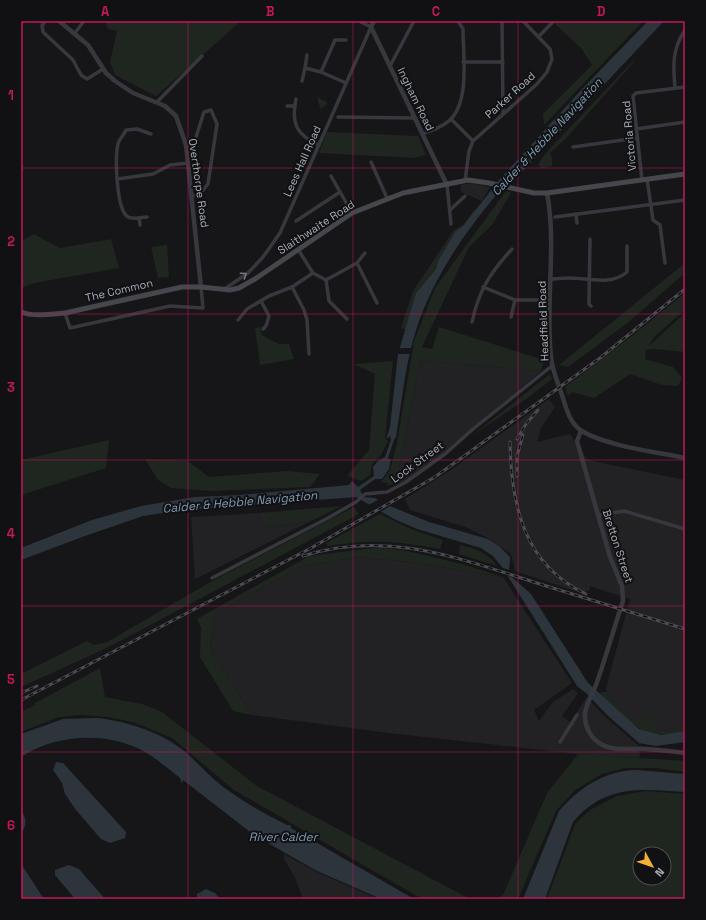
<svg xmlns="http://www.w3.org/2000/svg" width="706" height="920" font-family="'Space Grotesk',sans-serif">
	<rect width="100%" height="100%" fill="#161618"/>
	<g fill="#222225">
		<polygon points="470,183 490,187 482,201 461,192 461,185"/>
		<polygon points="420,360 541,371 434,461 401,483 396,483"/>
		<polygon points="549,399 555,407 541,428 537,442 570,434 588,460 685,480 685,725 671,730 660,731 639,725 608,696 606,688 630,599 590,586 589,591 586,591 584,594 515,571 511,554 488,538 465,527 410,510 405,499 451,470"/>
		<polygon points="259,513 266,527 309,522 195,579 191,517"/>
		<polygon points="357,557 410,562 503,577 572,683 534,710 539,721 553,702 573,689 578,693 562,716 570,722 587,697 601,713 639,746 640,758 578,754 389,733 252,715 210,648 215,614 300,567"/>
		<polygon points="284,854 315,871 378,899 303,899 295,877 284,859"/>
	</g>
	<g fill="#1e261f" fill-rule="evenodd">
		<polygon points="105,21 241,21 156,96 115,75 110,62 117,31 108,29"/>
		<polygon points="552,21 643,21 544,125 543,114 592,65 581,48"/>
		<polygon points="634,60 634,62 567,137 550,153 552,158 552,166 542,168 538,164 546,153"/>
		<polygon points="318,95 320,99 327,102 326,106 324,106 321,109 318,102"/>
		<polygon points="327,132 418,136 426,155 414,158 319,153"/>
		<polygon points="506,191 511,193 492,225 469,247 422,347 432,349 439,327 544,360 541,371 420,360 396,483 387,486 388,483 381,482 390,470 397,443 414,341 435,288"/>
		<polygon points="475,209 477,210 463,226 455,232 438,261 436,269 416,293 406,330 401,328 413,291 454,230 463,225"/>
		<polygon points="34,234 60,248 111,239 119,268 34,283 21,288 21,241"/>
		<polygon points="167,245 169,277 158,278 151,247"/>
		<polygon points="685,263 685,273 626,324 568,367 559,365"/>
		<polygon points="685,293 685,310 654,337 648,347 685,313 685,352 654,349 646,350 645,359 673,367 682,378 678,386 662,385 630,374 594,398 572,392 568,396 565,387 633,335"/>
		<polygon points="260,327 262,335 279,344 289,344 294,359 260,365 255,328"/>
		<polygon points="393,361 385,439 388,441 381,455 372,464 370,475 361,481 347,476 369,450 375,374 354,364"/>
		<polygon points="550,374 552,379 522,402 470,437"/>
		<polygon points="109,440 106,468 21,495 21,460"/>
		<polygon points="145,459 188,461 209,477 287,471 320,474 310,487 212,491 171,488 158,480"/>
		<polygon points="342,506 309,522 266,527 259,513"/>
		<polygon points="354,507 359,514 111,646 21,687 21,674 87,641 94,645 107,642 214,580"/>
		<path d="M380,514L411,529L443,540L440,549C397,541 372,539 328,546L326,543Z"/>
		<path d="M460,545C476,549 487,552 497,566L459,554Z"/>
		<polygon points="381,547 407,551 462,564 503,577 411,562 357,557 300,567 215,614 210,648 252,715 233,711 200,657 201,627 197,619 309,556"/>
		<polygon points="100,668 105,697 142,704 162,712 257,786 470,899 423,899 415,895 234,790 172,738 133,722 108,717 81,715 59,717 21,732 21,712 35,705 35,703"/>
		<path d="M602,692H607L608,696L639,724L645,711L660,731L671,730L685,725V731C642,743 629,720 599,694Z"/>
		<polygon points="578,754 685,761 685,772 655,768 625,768 602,774 575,790 556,811 518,899 496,899 503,895 547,793"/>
		<path d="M645,791L685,794V899H547L575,824L590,810L617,796ZM640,854H664V878H640Z"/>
	</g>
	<g fill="#2c353c">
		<path d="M648,21H664L517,177L508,181C470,225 434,274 416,330C405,364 402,402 396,437L394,440L388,458L391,460L389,469L382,479H375L360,490L364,497L375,498L390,506L429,522L488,539L499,546L510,557L509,571L513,578L531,594L588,683L639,729L661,735L685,731V742L656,746L639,743L607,715L587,694L577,686L502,567L493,556L481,548L417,529L394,519L356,497L184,510L143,516L82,537L21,560V548L92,520L141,506L195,497L240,495L349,485L352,481L358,487L374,476L373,467L378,461L385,457L391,440L390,436L386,439L390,427L398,354L416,293L436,269L438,261L455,232L463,226L500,179L582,89Z"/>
		<path d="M98,718C131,722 171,735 195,761C205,771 217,783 229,791C247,804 267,815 287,825H291V828L414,899H381L315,870L254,835L183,780L182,784L180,778C169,769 158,760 145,752C108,731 56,734 21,757V734L63,719Z"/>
		<polygon points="56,762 63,763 126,832 125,838 110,843 101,839 76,810 65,794 62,783 53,770"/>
		<path d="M636,770L685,774V792C641,789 605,784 573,822L545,899H523L559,811C579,788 604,771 636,770Z"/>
		<path d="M21,811C27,818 27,826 21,833Z"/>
		<polygon points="21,864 44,899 21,899"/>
		<polygon points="69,865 79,869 105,899 75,899 55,875 55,870"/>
		<polygon points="206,889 215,893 220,899 197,899 197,894"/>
	</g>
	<g fill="#161618">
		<polygon points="398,348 413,348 412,354 396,354"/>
		<polygon points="381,498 392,505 380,512 367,506"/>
		<polygon points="499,567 510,570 515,578 504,575"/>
	</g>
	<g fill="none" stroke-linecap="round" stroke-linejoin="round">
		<g stroke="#37383d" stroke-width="3.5">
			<polyline points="45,21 42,26 43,32 73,60 81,75 87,79 103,69"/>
			<polyline points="359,21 371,27"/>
			<polyline points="502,21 503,113"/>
			<polyline points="75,33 84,21"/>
			<polyline points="539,36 552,23"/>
			<polyline points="307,55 305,68 321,72 346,83"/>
			<polyline points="463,62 503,62"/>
			<polyline points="390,66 414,21"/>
			<polyline points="321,72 335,40 346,40"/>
			<polyline points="302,81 305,68"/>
			<path d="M675,88C673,66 672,49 685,30"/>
			<path d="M296,99C291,123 296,135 319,145"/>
			<polyline points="157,102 202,56"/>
			<polyline points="287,106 295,106"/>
			<polyline points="338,117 415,118"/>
			<polyline points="451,119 473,141"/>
			<polyline points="636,129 685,122"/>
			<path d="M423,134C432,130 443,127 450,120C470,101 463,55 463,29L458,21"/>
			<polyline points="186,145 195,140 204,112 211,110 217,124 208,184 200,194 192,196"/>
			<polyline points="573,147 637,138"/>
			<polyline points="371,162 387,198"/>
			<polyline points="331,176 352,213"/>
			<polyline points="117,179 153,174 170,165 188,163"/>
			<polyline points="647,179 653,220 660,225 665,263"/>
			<polyline points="642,180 633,96 636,93 685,87"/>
			<polyline points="465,181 469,151 473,141 537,84 547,72 552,59 550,49 523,21"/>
			<polyline points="447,185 451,224"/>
			<polyline points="450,210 465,196"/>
			<polyline points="576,214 577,223"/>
			<path d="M147,217C141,217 133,220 128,217C116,210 115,157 118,144C119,139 124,135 126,130L137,129L151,134"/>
			<polyline points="555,217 685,200"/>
			<polyline points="139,218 140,225"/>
			<polyline points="296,221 340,192"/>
			<polyline points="590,239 589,304 591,306"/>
			<polyline points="299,251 313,273 326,280 329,301 347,319"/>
			<polyline points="357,263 365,253"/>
			<path d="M550,279C556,279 563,278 569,278C588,278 611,286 627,272V246"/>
			<polyline points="326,280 357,263 377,303"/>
			<polyline points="292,287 304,310 307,320 309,354"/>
			<polyline points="483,287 515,300 550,300"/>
			<polyline points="223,290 248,273 263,257 280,233 371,27"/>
			<polyline points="261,301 269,316 266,326 263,329"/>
			<polyline points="65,313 70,328 170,306 203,308 201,287"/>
			<polyline points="511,317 515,300"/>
			<polyline points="238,320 247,309 269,296 292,287 313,273"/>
			<path d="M472,322C479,290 490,273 512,249"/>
			<polyline points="598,515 624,511 685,529"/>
			<polyline points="212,578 328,518 356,502 365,494 387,492 406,482 445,454 473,429 553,365"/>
			<polyline points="560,742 577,715"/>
		</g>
		<g stroke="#37383d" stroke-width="4.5">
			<polyline points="59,21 88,45 106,73 115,81 133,93 165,106 176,116 186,145 201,287"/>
			<polyline points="374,21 371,27 447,185"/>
			<path d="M547,193C557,246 545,303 551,357C552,370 558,383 562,395C566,408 570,424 582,431C606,446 657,452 685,458"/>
			<path d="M581,431L577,441L610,557L622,586L623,601C614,628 606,657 596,685C592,695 587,702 585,713C584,725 590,738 601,744C614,752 631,748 646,749C659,750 672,751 685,753"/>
		</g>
		<path stroke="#45474d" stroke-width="5" d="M21,312C34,317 51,314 65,313L182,287H201L230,290L239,288L255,279L352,213L403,193L468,180L489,183L534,193H547L685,174"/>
		<g stroke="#4a4c52" stroke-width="3">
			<g id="rail">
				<polyline points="517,439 526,424 538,410"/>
				<path d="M510,442C511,505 524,565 586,594"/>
				<polyline points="517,476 517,456 523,435"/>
				<path d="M303,556C386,529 461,559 540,584C588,599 637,614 685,629"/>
				<polyline points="21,693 37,686"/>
				<polyline points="21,700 311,548 435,477 600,358 685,289"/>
			</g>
		</g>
		<use href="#rail" stroke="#111113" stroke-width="1.5" stroke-dasharray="4.5" stroke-linecap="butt"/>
	</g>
	<defs><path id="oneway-chevron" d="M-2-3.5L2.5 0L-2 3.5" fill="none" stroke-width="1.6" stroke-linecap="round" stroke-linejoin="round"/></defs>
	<use stroke="#757881" href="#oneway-chevron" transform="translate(244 275) rotate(-35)"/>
	<path fill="none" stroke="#c2185b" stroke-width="1" stroke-opacity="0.55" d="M188,21V899M353,21V899M518,21V899M21,168H685M21,314H685M21,460H685M21,606H685M21,752H685"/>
	<g text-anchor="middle" stroke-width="4" stroke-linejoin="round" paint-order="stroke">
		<g font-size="11" fill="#a8adb8" stroke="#111113">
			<text transform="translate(510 95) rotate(-42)" y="4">Parker Road</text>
			<text transform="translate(416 99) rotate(64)" y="4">Ingham Road</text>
			<text transform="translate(629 136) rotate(-95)" y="4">Victoria Road</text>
			<text transform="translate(302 161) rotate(-66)" y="4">Lees Hall Road</text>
			<text transform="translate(199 183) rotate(82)" y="4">Overthorpe Road</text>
			<text transform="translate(316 227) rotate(-33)" y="4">Slaithwaite Road</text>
			<text transform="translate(119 290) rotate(-13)" y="4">The Common</text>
			<text transform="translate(543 321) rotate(-92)" y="4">Headfield Road</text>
			<text transform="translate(417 462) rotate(-36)" y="4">Lock Street</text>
			<text transform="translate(618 546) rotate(72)" y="4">Bretton Street</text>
		</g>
		<g font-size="12" font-style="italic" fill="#7f9bb3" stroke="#111113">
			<text transform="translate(547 137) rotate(-47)" y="4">Calder &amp; Hebble Navigation</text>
			<text transform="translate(240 502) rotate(-5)" y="4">Calder &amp; Hebble Navigation</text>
			<text x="283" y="841">River Calder</text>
		</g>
	</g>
	<rect width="706" height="920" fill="none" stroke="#111113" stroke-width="44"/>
	<g transform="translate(652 866) rotate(130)"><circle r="19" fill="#111113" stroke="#4d4f55"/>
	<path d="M0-3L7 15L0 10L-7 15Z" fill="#f2b134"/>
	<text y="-6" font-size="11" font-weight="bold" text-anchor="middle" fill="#a8adb8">N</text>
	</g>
	<rect x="22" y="22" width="662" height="876" fill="none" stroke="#c2185b" stroke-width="1.5"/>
	<g font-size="13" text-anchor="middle" font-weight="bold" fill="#c2185b">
		<text x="105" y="16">A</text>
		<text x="270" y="16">B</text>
		<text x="436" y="16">C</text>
		<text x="601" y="16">D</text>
		<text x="11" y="100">1</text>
		<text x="11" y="246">2</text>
		<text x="11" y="392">3</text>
		<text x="11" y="538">4</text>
		<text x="11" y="684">5</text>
		<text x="11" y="830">6</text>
	</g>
</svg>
